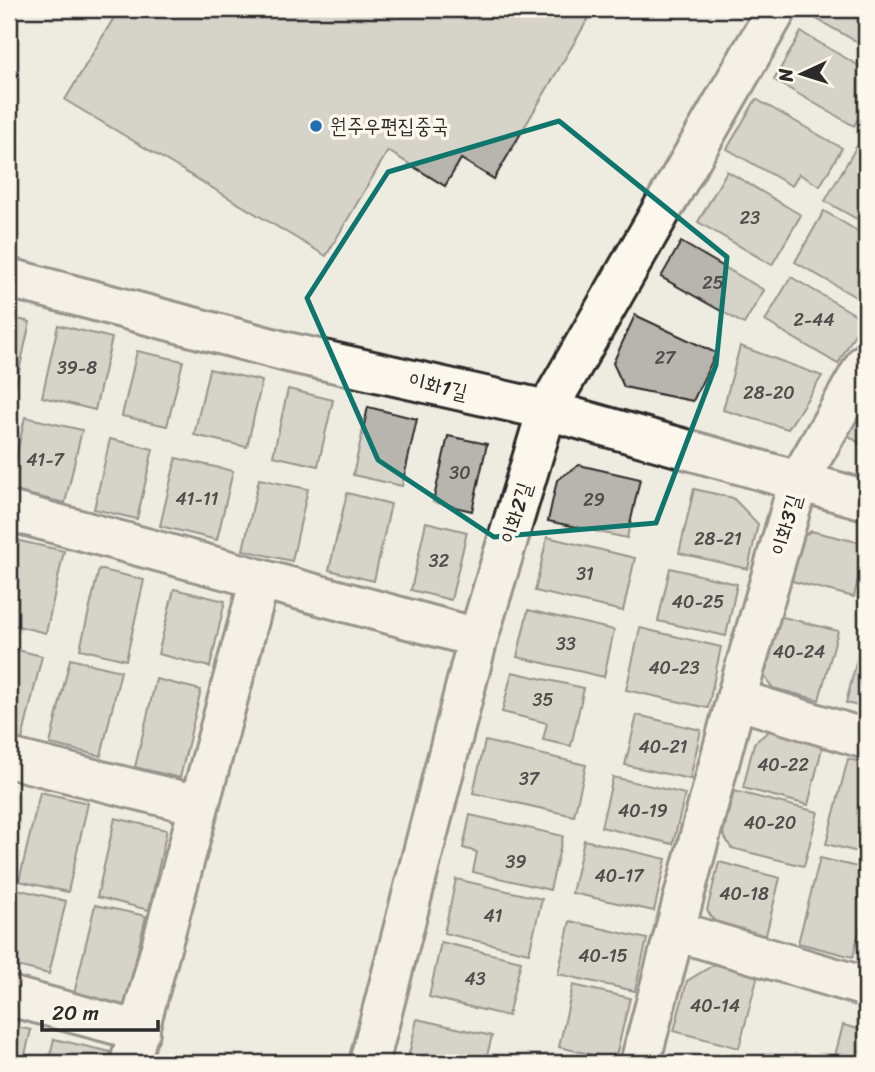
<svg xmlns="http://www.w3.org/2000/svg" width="875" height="1072" font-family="Sriracha,'Poor Story',sans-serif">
	<rect width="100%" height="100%" fill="#eeebe0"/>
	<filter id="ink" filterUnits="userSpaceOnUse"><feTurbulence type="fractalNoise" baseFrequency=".0143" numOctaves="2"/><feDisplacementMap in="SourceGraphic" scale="14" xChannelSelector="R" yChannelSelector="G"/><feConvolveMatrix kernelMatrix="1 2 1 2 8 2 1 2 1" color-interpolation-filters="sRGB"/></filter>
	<g filter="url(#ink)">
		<g fill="#b8b5ae" stroke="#2b2b2b" stroke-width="2">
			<polygon points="119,9 594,9 494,179 461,159 445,186 388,151 326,256 65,100"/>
			<polygon points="820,9 866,9 866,47 815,18"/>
			<polygon points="801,32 866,70 866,105 854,126 774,80"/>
			<polygon points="756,99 842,148 820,186 799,174 792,186 727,149"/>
			<polygon points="858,144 866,148 866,224 825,201"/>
			<polygon points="727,171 801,215 772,265 698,222"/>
			<polygon points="824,211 866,236 866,303 795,262"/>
			<polygon points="681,242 764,290 744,324 661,277"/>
			<polygon points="791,277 863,319 838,364 765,321"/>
			<polygon points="635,315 716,353 693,401 624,387 613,363"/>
			<polygon points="9,317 30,322 16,385 9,384"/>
			<polygon points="58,325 112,338 95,410 42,397"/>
			<polygon points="740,346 822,376 788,429 723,410"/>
			<polygon points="137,351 183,361 167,426 122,416"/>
			<polygon points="209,369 262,381 247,447 194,435"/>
			<polygon points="288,389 333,400 318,466 273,456"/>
			<polygon points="866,406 866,448 845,433"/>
			<polygon points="368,407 417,419 402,486 353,475"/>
			<polygon points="25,417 82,430 65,503 9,490"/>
			<polygon points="448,436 487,444 472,511 433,502"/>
			<polygon points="110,439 153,449 137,519 94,509"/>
			<polygon points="176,458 233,471 217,540 160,526"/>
			<polygon points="579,465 640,479 627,538 548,521 557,480"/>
			<polygon points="259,479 308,489 292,561 243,550"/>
			<polygon points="694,489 733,498 758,524 748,569 679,553"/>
			<polygon points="347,493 391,504 374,581 329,570"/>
			<polygon points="426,522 467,532 451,600 411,590"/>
			<polygon points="811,531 866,544 854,597 784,579 793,544"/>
			<polygon points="547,537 635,558 623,611 535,591"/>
			<polygon points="11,539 64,551 46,633 9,624"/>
			<polygon points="670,568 737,584 726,636 658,621"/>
			<polygon points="99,569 144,580 126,660 80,649"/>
			<polygon points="174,589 225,601 210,667 158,654"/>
			<polygon points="528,610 614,630 604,677 517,657"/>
			<polygon points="775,615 838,631 819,700 773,688 761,672"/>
			<polygon points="640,628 721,647 708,708 626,690"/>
			<polygon points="862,639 866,640 866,708 846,703"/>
			<polygon points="9,648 42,656 21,744 9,741"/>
			<polygon points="70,659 121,671 101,756 50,744"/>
			<polygon points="512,672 584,688 571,746 543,740 547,723 502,712"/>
			<polygon points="156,679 201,690 180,778 135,767"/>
			<polygon points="637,715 701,730 690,779 625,765"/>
			<polygon points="773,728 824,740 808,805 743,788 754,743"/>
			<polygon points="485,741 586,765 574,816 473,793"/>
			<polygon points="848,759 866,763 866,854 826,844"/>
			<polygon points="613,777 685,794 673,844 601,827"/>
			<polygon points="734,791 818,812 804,866 731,848 723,834"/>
			<polygon points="40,792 88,803 68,892 19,881"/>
			<polygon points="470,815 563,836 550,890 473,872 477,852 463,848"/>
			<polygon points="115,818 167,830 149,910 97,897"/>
			<polygon points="584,840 666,859 654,911 572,893"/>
			<polygon points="820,858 866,869 866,905 853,957 798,943"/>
			<polygon points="719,862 780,878 765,939 718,927 707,910"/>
			<polygon points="456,879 542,899 529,953 444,933"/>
			<polygon points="9,887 66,901 49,974 9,964"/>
			<polygon points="95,905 146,916 125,1006 74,994"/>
			<polygon points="570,921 647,939 635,991 558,974"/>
			<polygon points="441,942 521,961 508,1016 429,997"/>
			<polygon points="715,964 758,975 739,1048 674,1031 687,981"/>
			<polygon points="573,985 630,998 615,1060 559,1047"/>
			<polygon points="417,1019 492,1036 485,1063 407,1063"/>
			<polygon points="9,1025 31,1030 23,1063 9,1063"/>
			<polygon points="843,1025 866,1031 866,1063 833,1063"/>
			<polygon points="54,1039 115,1053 112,1063 48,1063"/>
			<polygon points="538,1056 569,1063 537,1063"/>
		</g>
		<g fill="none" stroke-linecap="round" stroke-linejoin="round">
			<g stroke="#2b2b2b" stroke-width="44">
				<g id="minor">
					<polyline points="9,278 287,352 547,410 866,500"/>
					<polyline points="9,511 478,638"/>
					<polyline points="736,699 866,739"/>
					<polyline points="9,758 198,805"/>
					<polyline points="675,931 866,987"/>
					<polyline points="9,996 140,1031"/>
					<polyline points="130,1063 260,579"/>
					<polyline points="369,1063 478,638 547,410 777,9"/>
					<polyline points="640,1063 736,699 799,480 866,363"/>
				</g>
			</g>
			<use href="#minor" stroke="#fbf7ec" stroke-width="38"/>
		</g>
	</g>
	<path d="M0 0H875V1072H0ZM559,121L727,257L716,365L656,523L494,537L378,460L307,298L388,172Z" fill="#eeebe0" fill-opacity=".55" fill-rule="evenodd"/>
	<path fill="none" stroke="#0f766e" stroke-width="5" stroke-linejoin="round" d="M559,121L727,257L716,365L656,523L494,537L378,460L307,298L388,172Z"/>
	<circle fill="#1f6fb2" stroke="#fbf7ec" stroke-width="2.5" cx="316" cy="126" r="7"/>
	<g text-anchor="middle" stroke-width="7" stroke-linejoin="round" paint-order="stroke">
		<g font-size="18" fill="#4e4e4c">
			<text x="750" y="224">23</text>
			<text x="713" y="289">25</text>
			<text x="814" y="326">2-44</text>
			<text x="665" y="364">27</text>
			<text x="77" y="374">39-8</text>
			<text x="769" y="399">28-20</text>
			<text x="45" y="466">41-7</text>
			<text x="460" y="479">30</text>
			<text x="197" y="505">41-11</text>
			<text x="594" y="506">29</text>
			<text x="718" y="545">28-21</text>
			<text x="439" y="567">32</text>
			<text x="585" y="580">31</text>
			<text x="698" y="608">40-25</text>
			<text x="566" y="650">33</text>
			<text x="799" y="658">40-24</text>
			<text x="674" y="674">40-23</text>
			<text x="543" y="706">35</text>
			<text x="663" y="753">40-21</text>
			<text x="783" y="771">40-22</text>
			<text x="529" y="785">37</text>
			<text x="643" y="817">40-19</text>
			<text x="770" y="829">40-20</text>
			<text x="516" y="868">39</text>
			<text x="619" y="882">40-17</text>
			<text x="744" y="900">40-18</text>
			<text x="493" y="922">41</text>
			<text x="603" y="962">40-15</text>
			<text x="475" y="985">43</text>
			<text x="715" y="1012">40-14</text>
		</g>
		<g font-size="21" fill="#2b2b2b" stroke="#fbf7ec" text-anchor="start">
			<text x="330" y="133">원주우편집중국</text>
		</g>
		<g font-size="21" fill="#2b2b2b" stroke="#fbf7ec">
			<text transform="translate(438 386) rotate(13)" y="7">이화1길</text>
			<text transform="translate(516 513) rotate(-73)" y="7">이화2길</text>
			<text transform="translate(786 525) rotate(-74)" y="7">이화3길</text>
		</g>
	</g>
	<rect width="875" height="1072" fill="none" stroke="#fbf7ec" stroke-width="35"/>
	<rect x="18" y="18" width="840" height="1037" fill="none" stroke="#2b2b2b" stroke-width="2.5" filter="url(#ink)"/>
	<g transform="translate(802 74) rotate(266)" stroke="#fbf7ec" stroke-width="5" paint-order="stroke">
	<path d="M0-5L12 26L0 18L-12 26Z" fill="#2b2b2b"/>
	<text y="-10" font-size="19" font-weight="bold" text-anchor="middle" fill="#2b2b2b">N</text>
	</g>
	<path d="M42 1020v10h116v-10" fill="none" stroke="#2b2b2b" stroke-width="3.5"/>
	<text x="52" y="1020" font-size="21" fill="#2b2b2b" stroke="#fbf7ec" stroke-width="5" paint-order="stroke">20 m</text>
</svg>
